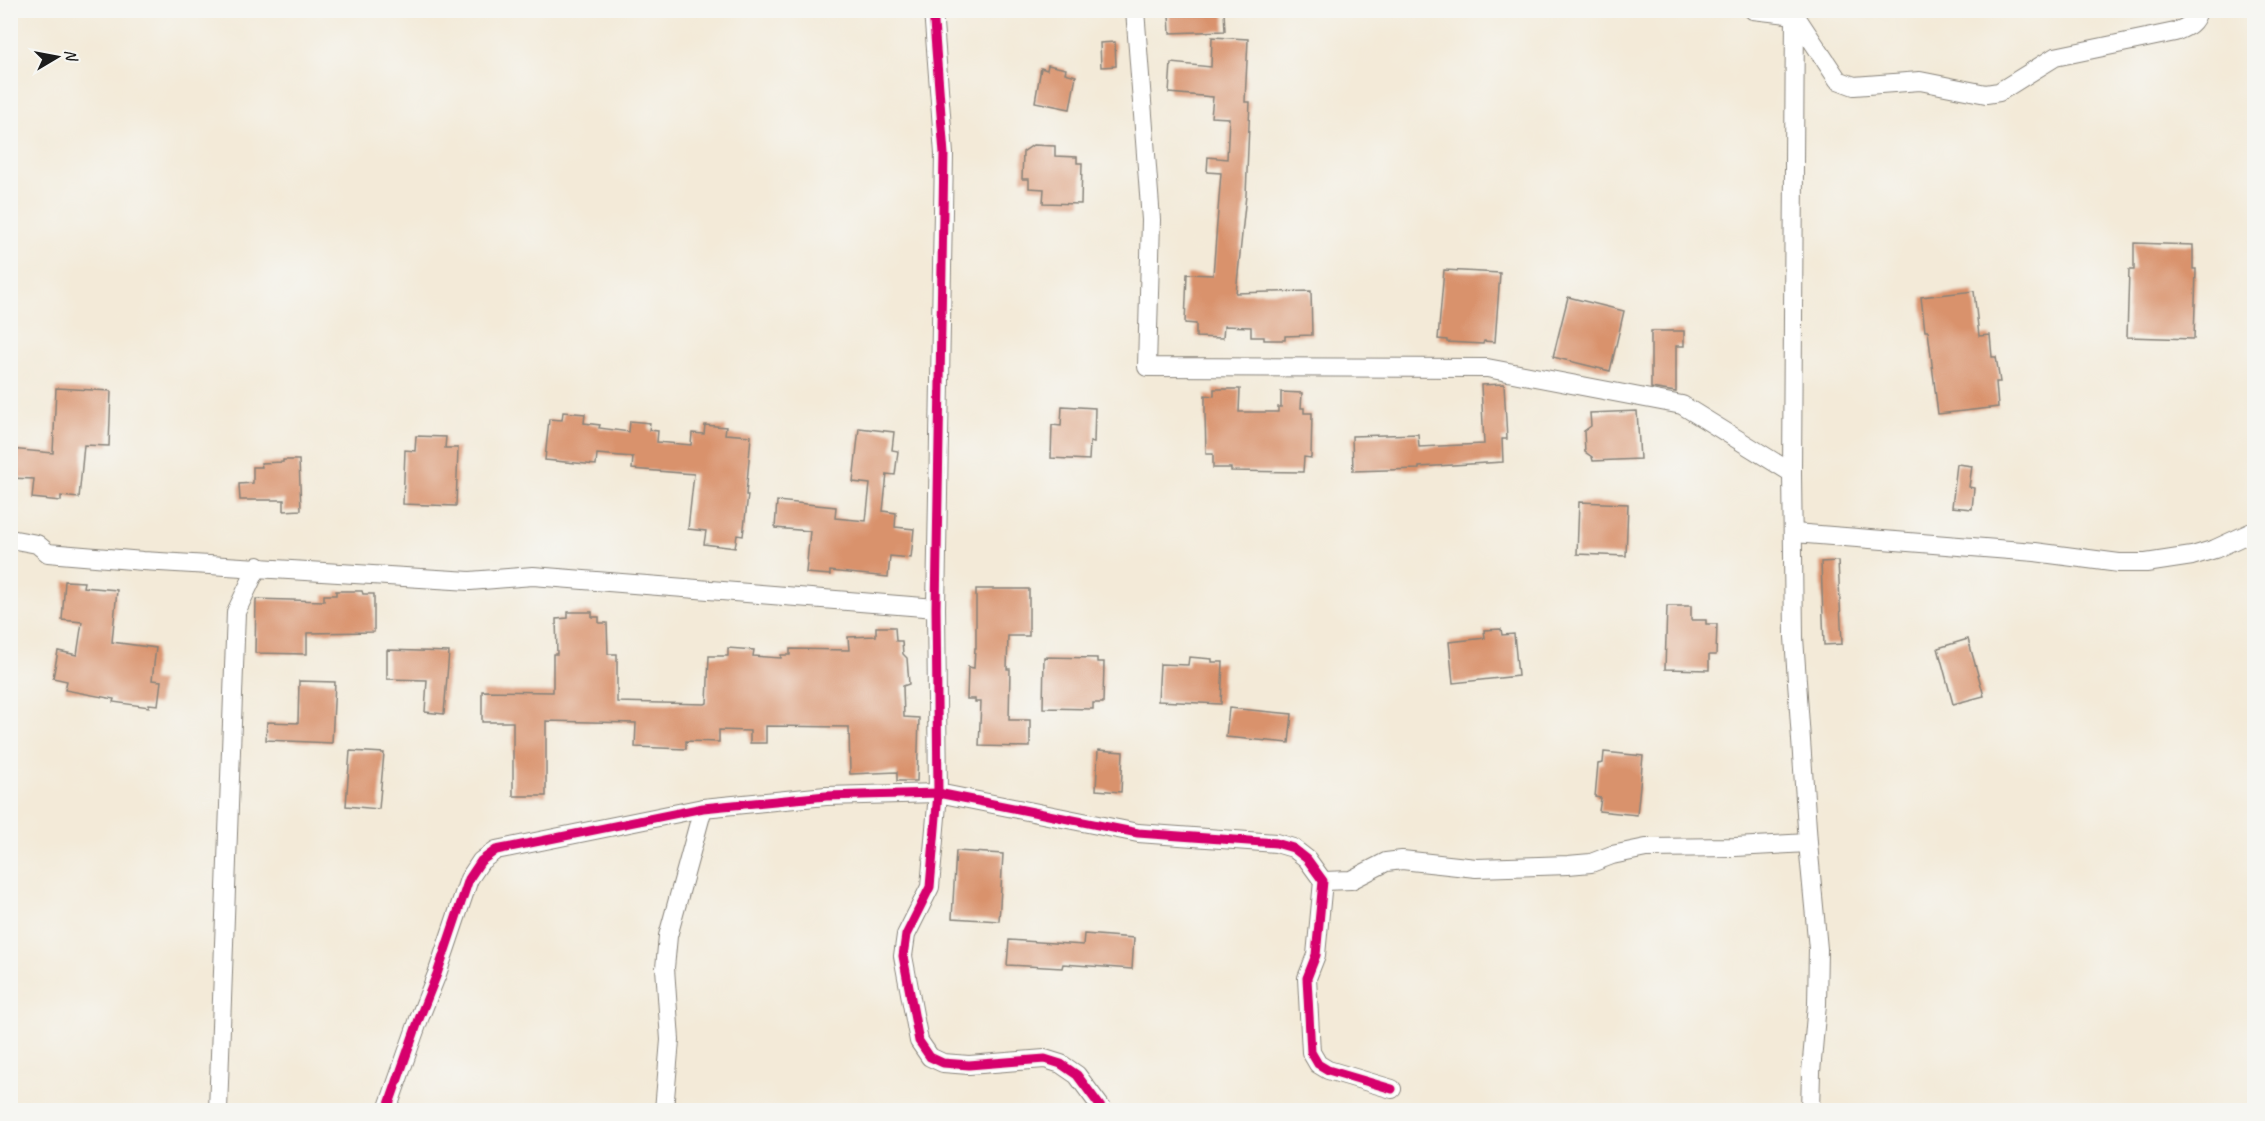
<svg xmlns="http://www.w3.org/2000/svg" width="2265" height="1121" font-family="Caveat,sans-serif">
	<rect width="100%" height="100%" fill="#f6f6f2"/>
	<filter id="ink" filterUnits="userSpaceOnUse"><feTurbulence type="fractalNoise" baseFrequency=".0167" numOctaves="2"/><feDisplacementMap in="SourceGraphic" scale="12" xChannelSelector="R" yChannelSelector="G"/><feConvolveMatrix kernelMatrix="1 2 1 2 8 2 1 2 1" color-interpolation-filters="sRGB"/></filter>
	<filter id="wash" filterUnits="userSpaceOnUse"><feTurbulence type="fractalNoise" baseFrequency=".008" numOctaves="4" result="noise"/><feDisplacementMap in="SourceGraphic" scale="24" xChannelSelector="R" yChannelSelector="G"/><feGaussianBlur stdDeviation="1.35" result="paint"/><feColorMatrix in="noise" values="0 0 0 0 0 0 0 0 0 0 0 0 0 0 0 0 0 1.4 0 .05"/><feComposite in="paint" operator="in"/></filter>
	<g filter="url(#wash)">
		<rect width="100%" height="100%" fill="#f3ead8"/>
		<g id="blocks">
			<g fill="#d9926c">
				<polygon points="1224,12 1225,31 1170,33 1169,14"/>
				<polygon points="1212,37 1248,39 1245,102 1250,102 1246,195 1236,293 1311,291 1312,335 1285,336 1285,340 1264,340 1264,337 1251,337 1251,327 1224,326 1223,338 1196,337 1196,324 1185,323 1187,274 1213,275 1221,173 1207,172 1208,157 1227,159 1229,118 1211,117 1213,97 1169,93 1171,63 1211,67"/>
				<polygon points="1115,42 1116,66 1101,67 1100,43"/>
				<polygon points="1048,65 1066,69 1065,73 1076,76 1070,109 1035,102 1041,68 1047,70"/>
				<polygon points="1033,145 1055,146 1055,156 1077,157 1077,163 1082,163 1081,204 1043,203 1044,189 1029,188 1029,179 1022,179 1023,152"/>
				<polygon points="2134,243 2193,245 2193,269 2196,269 2194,339 2127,337 2129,270 2134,270"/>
				<polygon points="1444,270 1500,273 1495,342 1484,341 1483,344 1447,342 1447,340 1438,339"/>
				<polygon points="1974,291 1979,336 1990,335 1992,357 1996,357 2000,382 1996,382 1998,407 1938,414 1928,331 1925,331 1921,297"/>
				<polygon points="1568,297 1624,311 1610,371 1553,357"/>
				<polygon points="1651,331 1684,331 1684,346 1676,346 1676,392 1651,388"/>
				<polygon points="1504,384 1507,439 1502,439 1503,462 1419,467 1419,469 1353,471 1352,436 1418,434 1419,447 1484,444 1481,385"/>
				<polygon points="56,388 111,391 109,446 84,445 79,498 61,496 61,501 32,498 34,479 10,478 10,449 53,453"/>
				<polygon points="1214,389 1240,389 1239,412 1278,412 1278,407 1281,407 1281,392 1302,393 1301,408 1304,408 1304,413 1312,413 1311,458 1304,457 1303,472 1231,471 1231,468 1213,468 1213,454 1206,454 1205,413 1205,395 1214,396"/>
				<polygon points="1062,406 1095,408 1094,443 1090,442 1089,460 1051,458 1052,425 1061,426"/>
				<polygon points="1637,411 1640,459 1593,461 1592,457 1585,452 1584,431 1591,426 1590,413"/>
				<polygon points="563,412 585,414 584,423 600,425 599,428 629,432 630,421 650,423 649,430 658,431 657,442 691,445 692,433 704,434 705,425 726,427 725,434 751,436 746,495 748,495 743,536 737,535 735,548 704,544 706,531 688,529 694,474 632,469 633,457 597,454 596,465 545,460 549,419 562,420"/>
				<polygon points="859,428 894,432 892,450 898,451 895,475 887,474 883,511 896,513 895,527 914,529 911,558 890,556 888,577 830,571 830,575 806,573 810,531 775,528 777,501 836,507 835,518 866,521 870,484 853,482"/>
				<polygon points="416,436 446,437 445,448 458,448 456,506 403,504 405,450 415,451"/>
				<polygon points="283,460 299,460 301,510 284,511 284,500 240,500 239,484 253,483 253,467 262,467 261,463 283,462"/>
				<polygon points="1957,464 1972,466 1969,487 1974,488 1972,509 1952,507"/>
				<polygon points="1579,502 1628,504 1626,556 1577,554"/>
				<polygon points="1838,561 1842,644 1824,645 1821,562"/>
				<polygon points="65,581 84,582 83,587 117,590 112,642 156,648 152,680 161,681 158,705 149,704 149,707 113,702 114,699 65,690 67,681 53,678 58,651 77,655 82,622 62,620"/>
				<polygon points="976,589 1029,589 1029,636 1008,636 1007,669 1010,669 1009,720 1030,720 1030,747 979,746 981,702 975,702 975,699 967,699 968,667 974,668 975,648 976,648"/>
				<polygon points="336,591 362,591 363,594 374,594 374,632 307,633 307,654 255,653 256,599 324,601 324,595 336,595"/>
				<polygon points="1667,606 1691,606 1691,620 1706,620 1706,624 1717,624 1716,655 1709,655 1709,670 1665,669"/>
				<polygon points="568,612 592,612 592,617 599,617 599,623 607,623 608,654 617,654 617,702 705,704 707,703 709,656 728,656 728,648 754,650 753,656 781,658 781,655 790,655 790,649 849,650 848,637 876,636 876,627 895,627 896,641 902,641 903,654 907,658 909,684 903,686 904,717 919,718 917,781 897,781 897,772 850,774 849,727 766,726 766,743 750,743 750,731 719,730 719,742 686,741 686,749 635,747 636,723 546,721 546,796 513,796 513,722 482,722 482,691 553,692 553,654 557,654 556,619 568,618"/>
				<polygon points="1501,629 1502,635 1514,634 1518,676 1453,683 1449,642 1485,638 1484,630"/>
				<polygon points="1968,639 1984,696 1953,704 1938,648"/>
				<polygon points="387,650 449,652 444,714 425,712 427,680 387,679"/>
				<polygon points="1044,657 1097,658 1097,662 1104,662 1103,703 1093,703 1093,709 1043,708"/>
				<polygon points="1189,657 1212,659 1212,662 1223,662 1221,704 1158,701 1160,664 1188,665"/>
				<polygon points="299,681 335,682 332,743 266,740 267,722 298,723"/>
				<polygon points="1229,708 1292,714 1289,743 1226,737"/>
				<polygon points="1098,750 1123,752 1121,792 1096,790"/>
				<polygon points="350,751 384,753 379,809 346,806"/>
				<polygon points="1604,752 1643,756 1637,815 1599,811 1601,798 1595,797 1598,764 1603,763"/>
				<polygon points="956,851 1003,854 999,921 952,918"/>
				<polygon points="1084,934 1134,938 1132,969 1063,964 1062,968 1007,965 1009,940 1083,945"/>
			</g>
		</g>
	</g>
	<g filter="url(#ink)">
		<use href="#blocks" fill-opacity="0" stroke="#88837a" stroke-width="1.5"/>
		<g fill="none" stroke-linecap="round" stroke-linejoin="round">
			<g stroke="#88837a" stroke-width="20">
				<g id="street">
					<polyline points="933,10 944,154 936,608 938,793 930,887 906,935 903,956 919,1041 930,1057 943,1063 969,1065 1045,1059 1061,1064 1077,1075 1103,1110"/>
					<polyline points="1135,10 1151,220 1147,367 1487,368 1682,405 1792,473"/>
					<path d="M1753,10L1795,15L1838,80L1854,86L1920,81L1986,94L1999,92L2055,57L2175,32C2187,27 2195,24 2198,10"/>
					<polyline points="1795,10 1792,473 1794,637 1808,843 1818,949 1817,1004 1811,1072 1810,1110"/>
					<polyline points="1794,533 2035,552 2119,563 2146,563 2192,556 2215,549 2254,531"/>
					<polyline points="10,539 37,544 48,553 143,561 470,581 533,576 936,608"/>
					<polyline points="1323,881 1351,880 1386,862 1402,860 1476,868 1568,865 1591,863 1612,855 1646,848 1735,847 1808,843"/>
					<polyline points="218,1110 236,612 258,566"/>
					<polyline points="387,1110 419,1019 437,974 469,879 481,861 496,850 703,808 826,796 938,793 1138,833 1276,843 1293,848 1307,859 1323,881 1316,955 1307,978 1311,1052 1318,1064 1328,1070 1392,1089"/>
					<polyline points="664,1110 670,1040 665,968 668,936 703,808"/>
				</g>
			</g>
			<use href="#street" stroke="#fff" stroke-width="18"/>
			<g stroke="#f6f6f2" stroke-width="13">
				<g id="cycleway">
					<polyline points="933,10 944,154 936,608 938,793 930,887 906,935 903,956 919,1041 930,1057 943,1063 969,1065 1045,1059 1061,1064 1077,1075 1103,1110"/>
					<polyline points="387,1110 419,1019 437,974 469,879 481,861 496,850 703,808 826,796 938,793 1138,833 1276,843 1293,848 1307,859 1323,881 1316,955 1307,978 1311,1052 1318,1064 1328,1070 1392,1089"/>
				</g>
			</g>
			<use href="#cycleway" stroke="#d6006c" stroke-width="9"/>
		</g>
	</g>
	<rect width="2265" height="1121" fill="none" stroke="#f6f6f2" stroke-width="36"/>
	<g transform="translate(57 57) rotate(80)" stroke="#f6f6f2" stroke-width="4.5" paint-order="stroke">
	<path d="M0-4.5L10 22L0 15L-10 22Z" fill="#1c1c1c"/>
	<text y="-9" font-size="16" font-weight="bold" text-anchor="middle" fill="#1c1c1c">N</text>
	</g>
</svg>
